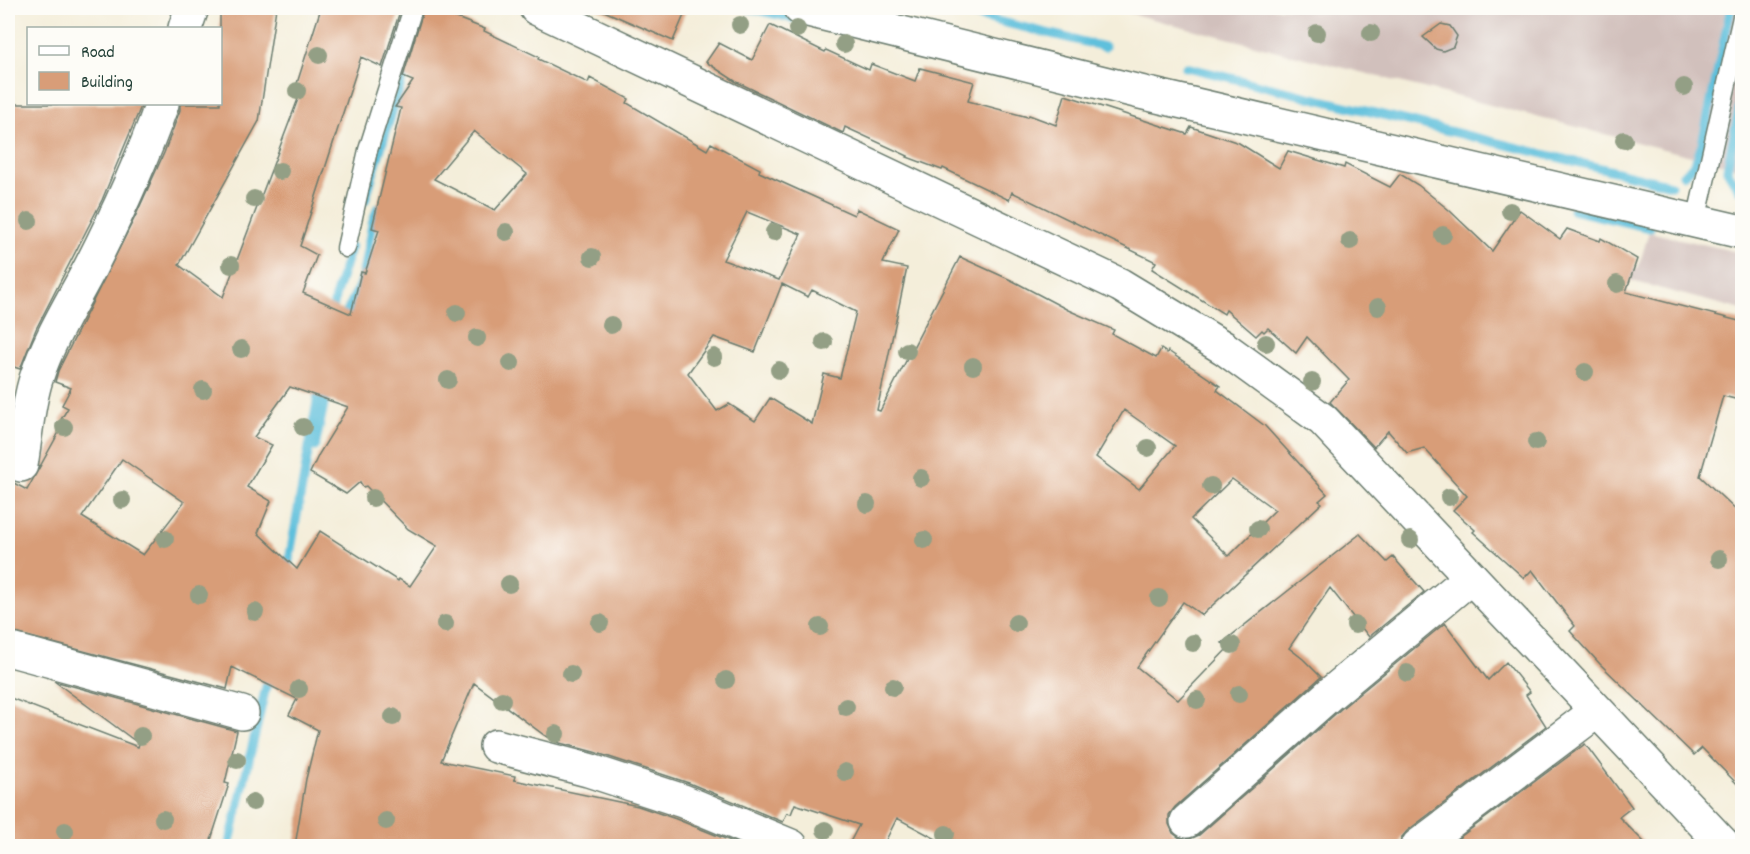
<svg xmlns="http://www.w3.org/2000/svg" width="1750" height="854" font-family="Dekko,sans-serif">
	<rect width="100%" height="100%" fill="#fdfcf7"/>
	<filter id="ink" filterUnits="userSpaceOnUse"><feTurbulence type="fractalNoise" baseFrequency=".0167" numOctaves="2"/><feDisplacementMap in="SourceGraphic" scale="12" xChannelSelector="R" yChannelSelector="G"/><feConvolveMatrix kernelMatrix="1 2 1 2 8 2 1 2 1" color-interpolation-filters="sRGB"/></filter>
	<filter id="wash" filterUnits="userSpaceOnUse"><feTurbulence type="fractalNoise" baseFrequency=".008" numOctaves="4" result="noise"/><feDisplacementMap in="SourceGraphic" scale="24" xChannelSelector="R" yChannelSelector="G"/><feGaussianBlur stdDeviation="1.35" result="paint"/><feColorMatrix in="noise" values="0 0 0 0 0 0 0 0 0 0 0 0 0 0 0 0 0 1.4 0 .05"/><feComposite in="paint" operator="in"/></filter>
	<g filter="url(#wash)">
		<rect width="100%" height="100%" fill="#f4eeda"/>
		<g fill="#d1c0bc">
			<polygon points="1109,8 1742,8 1742,169"/>
			<polygon points="1649,232 1742,253 1742,310 1628,280 1631,268 1638,269"/>
		</g>
		<g fill="none" stroke-linecap="round" stroke-linejoin="round">
			<g stroke="#5ec0dc" stroke-width="9">
				<polyline points="748,8 797,19"/>
				<polyline points="944,8 1105,47"/>
				<polyline points="1186,67 1671,185"/>
				<path d="M1683,175C1695,167 1698,157 1702,144L1731,8"/>
				<polyline points="1739,190 1727,170 1742,95"/>
				<polyline points="365,200 406,67"/>
				<polyline points="1573,210 1650,228"/>
				<polyline points="332,318 335,297 351,247"/>
				<polyline points="343,321 362,279 372,224 378,207"/>
				<polyline points="315,447 327,390"/>
				<polyline points="287,572 320,385"/>
				<polyline points="229,846 269,674"/>
			</g>
		</g>
		<g id="blocks">
			<g fill="#d89d78" fill-rule="evenodd">
				<path d="M220,8H276L259,121L179,265L223,297L298,99L293,96L321,8H401L382,67L361,57L300,246L317,255L303,293L351,314L361,272L365,273L379,230L372,228L401,108L395,107L413,81L403,77L424,8H431L485,29L484,31L539,57L538,59L588,83L590,78L629,99L627,103L707,150L711,143L760,169L759,172L854,215L857,209L899,229L883,263L907,268L877,410L880,411L960,257L1013,281L1068,310L1114,330L1112,334L1156,358L1161,349L1167,353L1168,351L1220,386L1217,390L1265,426L1327,494L1319,501L1322,503L1202,615L1183,602L1137,667L1178,700L1229,647L1222,643L1360,534L1387,562L1393,557L1424,592L1369,637L1330,588L1289,648L1303,659L1321,677L1175,807L1169,815V824L1173,833L1181,839H1190L1199,835L1342,708L1445,623L1488,680L1506,662L1530,692L1526,695L1546,726L1407,831L1401,838L1400,846H949L897,818L883,846H848L859,825L795,804L791,814L787,813L783,822L689,783L594,752L560,743L544,735L474,683L441,761L515,776L514,780L638,806L676,819L743,846H295L306,779L318,730L289,715L297,699L232,667L227,689L8,631V480L27,490L64,423L60,421L68,408L62,405L71,388L55,382L58,371L136,215L164,153L180,110V104H220ZM474,131L527,174L495,210L434,179ZM747,212L801,234L779,280L723,260ZM782,284L808,297L812,290L856,312L840,378L824,374L812,424L770,398L755,421L729,404L717,411L688,373L714,337L755,352ZM290,387L348,407L319,454L310,473L346,494L360,482L363,487L366,486L408,529L437,546L410,586L399,579L398,581L320,531L297,569L258,533L271,501L247,487L272,445L254,437ZM1124,410L1175,446L1139,489L1096,457ZM122,459L184,502L143,555L82,517ZM1232,479L1275,510L1229,556L1191,519Z"/>
				<polygon points="597,8 687,8 673,41"/>
				<polygon points="1441,24 1450,26 1457,36 1453,47 1443,51 1436,49 1423,37"/>
				<polygon points="770,25 825,52 826,50 869,70 871,64 915,81 920,68 974,82 968,101 1028,117 1029,115 1056,125 1065,95 1187,134 1191,127 1239,143 1279,168 1288,151 1344,168 1345,164 1390,187 1400,174 1418,185 1449,210 1492,251 1520,210 1560,239 1567,229 1600,241 1601,238 1637,259 1626,292 1743,322 1743,401 1723,396 1700,476 1743,517 1743,790 1702,748 1694,755 1600,664 1570,631 1575,626 1532,570 1524,578 1473,532 1475,530 1453,510 1467,496 1424,448 1407,453 1388,431 1374,447 1330,402 1349,380 1307,337 1296,353 1268,328 1264,332 1262,330 1256,336 1226,310 1224,314 1152,269 1156,262 1012,192 1009,200 943,168 942,170 907,157 908,156 845,127 843,133 735,81 706,62 719,43 752,60"/>
				<polygon points="8,104 142,104 102,200 36,329 20,369 8,365"/>
				<polygon points="54,681 237,731 225,783 229,784 209,846 8,846 8,697 138,747 139,744"/>
				<polygon points="1585,744 1632,807 1619,817 1648,846 1448,846"/>
			</g>
		</g>
	</g>
	<g filter="url(#ink)">
		<use href="#blocks" fill-opacity="0" stroke="#6a7b6e" stroke-width="1.5"/>
		<g fill="none" stroke-linecap="round" stroke-linejoin="round">
			<g stroke="#6a7b6e" stroke-width="21">
				<g id="service">
					<polyline points="1696,221 1742,17"/>
					<polyline points="346,248 368,150 413,8"/>
				</g>
			</g>
			<g stroke="#6a7b6e" stroke-width="36">
				<g id="minor">
					<polyline points="536,8 1120,285 1224,348 1323,420 1725,846"/>
					<polyline points="185,28 192,8"/>
					<path d="M21,465C26,436 27,408 36,379C48,341 71,304 90,268C117,215 142,160 162,104"/>
					<polyline points="8,649 242,713"/>
					<polyline points="496,746 588,770 683,801 791,846"/>
					<polyline points="1187,821 1330,694 1471,577"/>
					<polyline points="1418,846 1597,711"/>
				</g>
			</g>
			<g stroke="#6a7b6e" stroke-width="36">
				<polyline id="primary" points="800,8 1140,92 1742,232"/>
			</g>
			<use href="#service" stroke="#fff" stroke-width="18"/>
			<use href="#minor" stroke="#fff" stroke-width="33"/>
			<use href="#primary" stroke="#fff" stroke-width="33"/>
		</g>
		<g fill="#939f85">
			<circle cx="740" cy="25" r="9"/>
			<circle cx="797" cy="29" r="9"/>
			<circle cx="1317" cy="33" r="9"/>
			<circle cx="1371" cy="33" r="9"/>
			<circle cx="844" cy="44" r="9"/>
			<circle cx="319" cy="55" r="9"/>
			<circle cx="1684" cy="87" r="9"/>
			<circle cx="297" cy="91" r="9"/>
			<circle cx="1624" cy="140" r="9"/>
			<circle cx="280" cy="171" r="9"/>
			<circle cx="254" cy="199" r="9"/>
			<circle cx="1510" cy="211" r="9"/>
			<circle cx="29" cy="221" r="9"/>
			<circle cx="506" cy="232" r="9"/>
			<circle cx="774" cy="232" r="9"/>
			<circle cx="1443" cy="235" r="9"/>
			<circle cx="1350" cy="241" r="9"/>
			<circle cx="592" cy="257" r="9"/>
			<circle cx="231" cy="265" r="9"/>
			<circle cx="1617" cy="284" r="9"/>
			<circle cx="1378" cy="307" r="9"/>
			<circle cx="457" cy="313" r="9"/>
			<circle cx="611" cy="325" r="9"/>
			<circle cx="477" cy="338" r="9"/>
			<circle cx="824" cy="342" r="9"/>
			<circle cx="1266" cy="343" r="9"/>
			<circle cx="241" cy="349" r="9"/>
			<circle cx="907" cy="351" r="9"/>
			<circle cx="714" cy="357" r="9"/>
			<circle cx="511" cy="363" r="9"/>
			<circle cx="973" cy="366" r="9"/>
			<circle cx="779" cy="370" r="9"/>
			<circle cx="1585" cy="372" r="9"/>
			<circle cx="448" cy="380" r="9"/>
			<circle cx="1312" cy="382" r="9"/>
			<circle cx="203" cy="390" r="9"/>
			<circle cx="64" cy="427" r="9"/>
			<circle cx="303" cy="427" r="9"/>
			<circle cx="1536" cy="442" r="9"/>
			<circle cx="1148" cy="448" r="9"/>
			<circle cx="921" cy="478" r="9"/>
			<circle cx="1211" cy="486" r="9"/>
			<circle cx="1449" cy="497" r="9"/>
			<circle cx="373" cy="498" r="9"/>
			<circle cx="122" cy="500" r="9"/>
			<circle cx="867" cy="504" r="9"/>
			<circle cx="1258" cy="529" r="9"/>
			<circle cx="165" cy="539" r="9"/>
			<circle cx="924" cy="540" r="9"/>
			<circle cx="1410" cy="540" r="9"/>
			<circle cx="1719" cy="559" r="9"/>
			<circle cx="509" cy="584" r="9"/>
			<circle cx="199" cy="595" r="9"/>
			<circle cx="1159" cy="598" r="9"/>
			<circle cx="255" cy="612" r="9"/>
			<circle cx="600" cy="623" r="9"/>
			<circle cx="1016" cy="623" r="9"/>
			<circle cx="445" cy="624" r="9"/>
			<circle cx="1355" cy="625" r="9"/>
			<circle cx="820" cy="627" r="9"/>
			<circle cx="1193" cy="643" r="9"/>
			<circle cx="1232" cy="645" r="9"/>
			<circle cx="1407" cy="673" r="9"/>
			<circle cx="571" cy="674" r="9"/>
			<circle cx="726" cy="680" r="9"/>
			<circle cx="893" cy="687" r="9"/>
			<circle cx="299" cy="689" r="9"/>
			<circle cx="1239" cy="694" r="9"/>
			<circle cx="502" cy="700" r="9"/>
			<circle cx="1197" cy="700" r="9"/>
			<circle cx="846" cy="707" r="9"/>
			<circle cx="393" cy="717" r="9"/>
			<circle cx="556" cy="734" r="9"/>
			<circle cx="141" cy="736" r="9"/>
			<circle cx="237" cy="760" r="9"/>
			<circle cx="845" cy="772" r="9"/>
			<circle cx="253" cy="802" r="9"/>
			<circle cx="163" cy="819" r="9"/>
			<circle cx="386" cy="821" r="9"/>
			<circle cx="825" cy="830" r="9"/>
			<circle cx="65" cy="831" r="9"/>
			<circle cx="946" cy="834" r="9"/>
		</g>
	</g>
	<rect width="1750" height="854" fill="none" stroke="#fdfcf7" stroke-width="30"/>
	<rect x="27" y="27" width="195" height="78" fill="#fdfcf7" stroke="#a4b0a9" stroke-width="1.5"/>
	<rect x="39" y="46" width="30" height="9" fill="#ffffff" stroke="#a4b0a9" stroke-width="1.5"/>
	<text x="81" y="57" font-size="18" fill="#1f3d34">Road</text>
	<rect x="39" y="72" width="30" height="18" fill="#d89d78" stroke="#a4b0a9" stroke-width="1.5"/>
	<text x="81" y="87" font-size="18" fill="#1f3d34">Building</text>
</svg>
